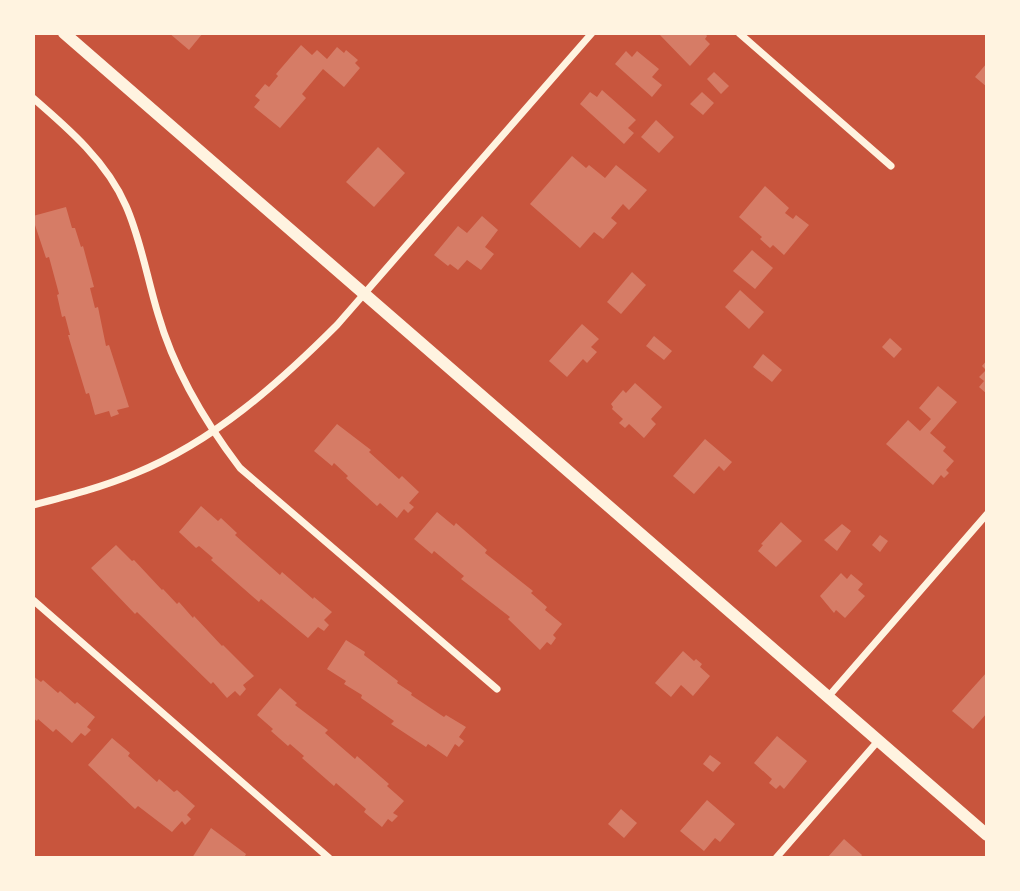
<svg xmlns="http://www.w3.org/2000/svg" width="1020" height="891" font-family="'Noto Sans',sans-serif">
	<rect width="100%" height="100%" fill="#c8553d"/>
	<g fill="#d67c66">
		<polygon points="169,33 203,33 189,50"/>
		<polygon points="658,33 705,33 707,36 705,39 710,44 690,66"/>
		<polygon points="301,45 312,55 317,50 327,59 337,47 344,53 346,50 358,60 355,63 360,68 344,87 323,69 302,94 306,98 280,128 254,107 260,100 255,96 265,84 269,87 278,76 276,74"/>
		<polygon points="626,51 632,57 637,51 659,69 652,77 662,85 652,97 615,64"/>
		<polygon points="987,63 987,87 975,77"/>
		<polygon points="714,72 729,86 721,94 707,79"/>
		<polygon points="602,90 636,120 628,128 634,133 624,144 580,104 590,92 597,97"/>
		<polygon points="702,92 714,103 703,115 690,104"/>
		<polygon points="656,120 674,137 659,153 641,137"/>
		<polygon points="378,147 405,173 374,207 346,182"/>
		<polygon points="572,156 586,168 589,165 605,178 616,165 647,190 629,210 623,204 611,218 617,223 603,239 594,232 580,248 530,204"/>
		<polygon points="765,186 789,208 785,213 793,219 796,215 809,225 784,255 773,245 770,248 760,239 762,237 739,217"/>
		<polygon points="66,207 72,228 75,228 81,247 83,246 94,287 90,288 95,308 98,307 106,346 109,345 129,407 117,410 119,414 111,417 109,411 95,415 89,393 86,394 68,335 70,335 65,316 62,317 57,295 59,294 49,257 46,258 33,219 33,216"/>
		<polygon points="482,216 498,230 485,247 494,254 481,270 467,260 458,270 450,264 448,266 434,255 458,226 467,233"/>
		<polygon points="752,250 773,268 755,289 733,271"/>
		<polygon points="632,272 646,285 621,314 607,302"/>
		<polygon points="740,290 764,312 749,329 725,307"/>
		<polygon points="582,324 599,339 591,347 597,352 587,363 583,359 567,377 549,361"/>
		<polygon points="654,336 672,351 664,360 646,346"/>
		<polygon points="890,338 902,349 894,358 882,347"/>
		<polygon points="763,354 782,370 772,382 753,367"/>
		<polygon points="987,360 987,394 979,387 984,381 979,377 986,370 982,366"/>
		<polygon points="635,383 662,407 651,419 656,424 644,438 629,424 625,428 619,423 623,419 612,409 613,407 611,404 623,390 626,393"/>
		<polygon points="938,386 957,402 930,433 946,447 943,451 954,461 946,470 949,473 944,478 941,475 933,485 886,444 908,420 920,431 931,419 919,408"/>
		<polygon points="337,424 371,450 369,452 399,479 402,476 419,492 409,503 414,507 408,513 404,509 397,518 380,503 377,506 346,478 348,476 334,463 332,466 314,451"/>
		<polygon points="705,439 732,462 724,471 719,466 694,494 673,476"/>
		<polygon points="201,506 218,521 221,518 237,533 235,535 280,575 282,572 313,599 314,597 332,612 324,620 329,625 324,631 318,627 308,638 261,599 259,602 211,560 213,558 199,546 196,548 179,532"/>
		<polygon points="437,512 454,526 456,523 487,550 485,553 533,591 531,593 547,607 545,610 562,624 553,635 556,638 551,645 547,642 540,650 508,619 510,617 461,579 464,576 434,551 432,554 414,539"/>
		<polygon points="781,522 802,541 776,567 758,551 763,545 761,544"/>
		<polygon points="842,524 851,531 837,551 824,540"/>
		<polygon points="880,535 888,541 880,552 872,545"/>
		<polygon points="116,545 132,561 134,560 162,590 163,589 177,604 179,602 193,618 194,616 222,646 223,645 254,676 243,685 246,689 240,696 235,691 227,698 213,682 211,684 137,612 135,614 91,568"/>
		<polygon points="841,573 847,579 851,574 863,584 858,590 865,596 845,618 836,610 834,613 820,596"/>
		<polygon points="346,640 365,652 364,655 398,681 397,683 412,693 411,695 444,717 446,715 466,727 459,737 464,741 459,747 455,744 447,757 428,744 426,747 391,724 394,721 361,698 362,695 344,684 346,681 327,669"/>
		<polygon points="683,651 694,661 696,659 702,664 700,667 710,676 693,696 681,685 671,697 655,683"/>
		<polygon points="987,672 987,713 973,729 952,711"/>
		<polygon points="33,676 41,682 43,680 58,693 60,691 75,704 77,702 95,717 87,727 91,730 85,736 81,733 72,743 56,729 53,732 38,719 37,721 33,718"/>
		<polygon points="280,688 297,703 295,705 328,730 325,733 355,759 357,756 389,784 387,786 404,801 393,813 398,816 392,822 388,819 382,827 364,812 366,809 336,783 334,786 302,758 304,756 290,744 288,746 271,731 273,729 257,715"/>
		<polygon points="777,736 807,761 784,789 780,785 776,789 769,783 772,779 754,763"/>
		<polygon points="112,738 130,753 128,756 157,782 159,779 174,792 177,790 195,806 187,815 191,819 185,825 182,821 172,832 138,806 135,809 88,765"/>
		<polygon points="710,755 721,763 713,772 703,764"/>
		<polygon points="707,800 735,824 720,842 715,838 704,851 680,831"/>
		<polygon points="621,809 637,823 624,838 608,824"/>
		<polygon points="211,828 246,854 244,858 192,858"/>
		<polygon points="844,839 862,855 860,858 827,858"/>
	</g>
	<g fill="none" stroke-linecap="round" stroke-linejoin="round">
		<g stroke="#fff3e0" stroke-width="7">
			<polyline points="739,33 891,166"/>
			<path d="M33,98C69,129 107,162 126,206C141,240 147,278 158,314C174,370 205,422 240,468L497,689"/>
			<path d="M33,505C68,496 103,487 136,473C214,441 278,384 337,325L592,33"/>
			<polyline points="33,600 329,858"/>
			<polyline points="828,697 987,514"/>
			<polyline points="776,858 878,741"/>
		</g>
		<polyline stroke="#fff3e0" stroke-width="12" points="64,33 987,835"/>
	</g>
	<rect width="1020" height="891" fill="none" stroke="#fff3e0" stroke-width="70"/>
</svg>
